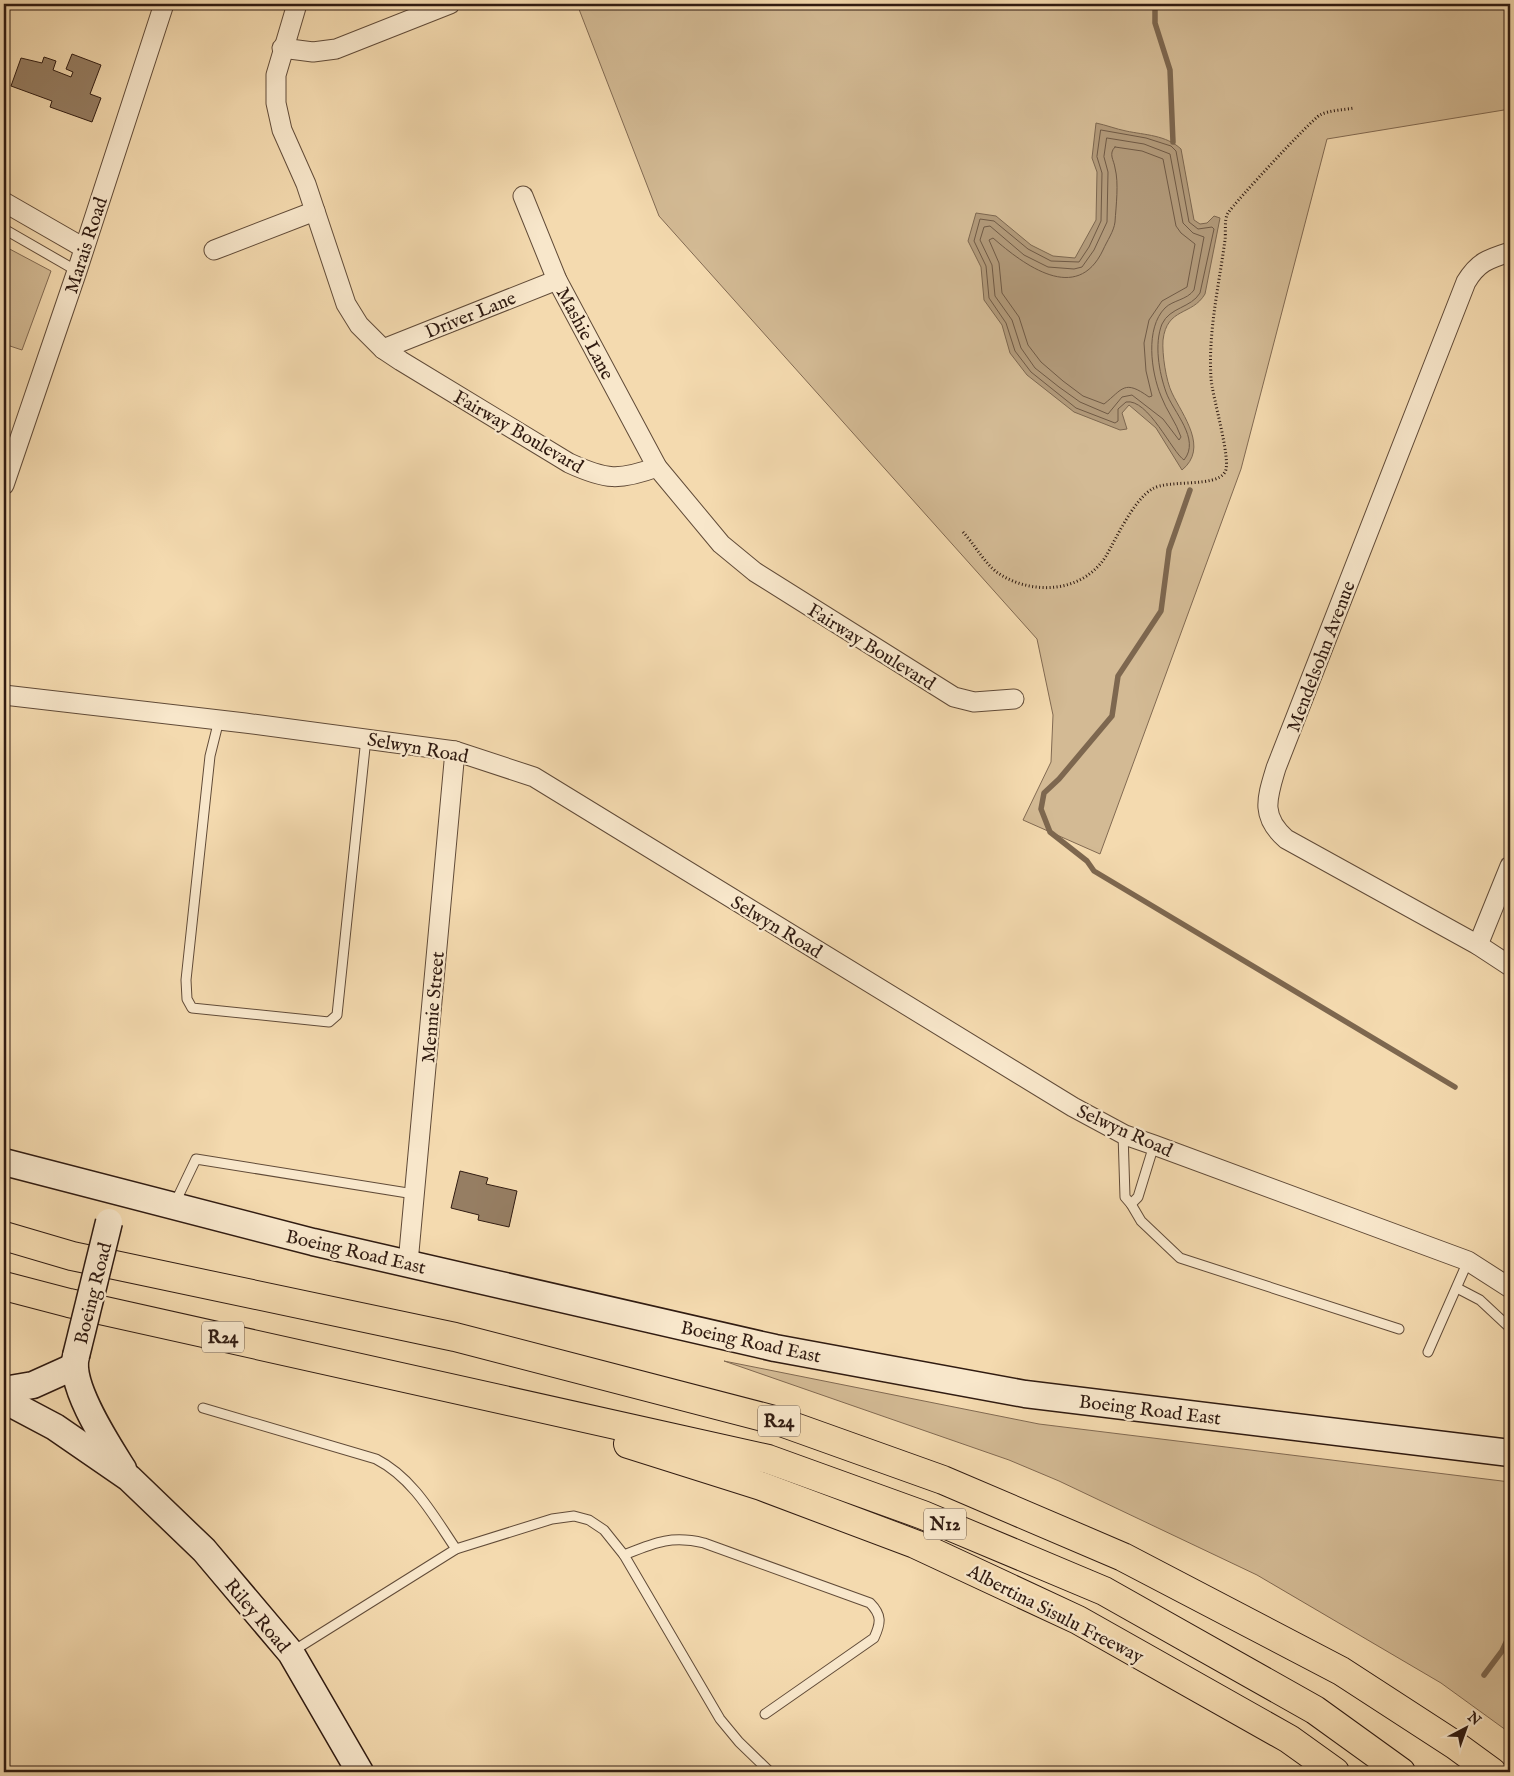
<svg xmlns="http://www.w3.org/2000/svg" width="1514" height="1776" font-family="'IM FELL English',serif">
	<rect width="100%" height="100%" fill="#f4daaf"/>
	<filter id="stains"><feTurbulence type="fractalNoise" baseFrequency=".004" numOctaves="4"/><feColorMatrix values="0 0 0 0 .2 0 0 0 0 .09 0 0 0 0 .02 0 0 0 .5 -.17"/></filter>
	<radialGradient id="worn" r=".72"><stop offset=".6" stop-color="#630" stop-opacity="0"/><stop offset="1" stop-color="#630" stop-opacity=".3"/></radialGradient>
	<g fill="#d3ba94" stroke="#826a52">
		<polygon points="577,4 1510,4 1510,109 1327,139 1241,469 1100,854 1023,820 1051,762 1053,715 1037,639 659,216"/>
		<polygon points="4,246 51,271 22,350 4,344"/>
		<polygon points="724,1361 1039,1424 1510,1482 1510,1733 1441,1683 1257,1575 1059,1481 1009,1460"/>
	</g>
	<path fill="#b19979" stroke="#7d674f" d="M1096,123C1106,125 1116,129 1126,131C1145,135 1166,135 1181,149L1194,220L1200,224L1207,223L1214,216L1220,218L1205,294C1192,316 1167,307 1163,340C1162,354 1166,381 1172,393C1183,416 1209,448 1182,470L1156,428L1129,405L1122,413L1127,429L1120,430L1074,412L1027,375L1010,353L1002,325L984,300L981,267L968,241L976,213L996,216L1031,245L1053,256L1075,258L1096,220L1097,172L1092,158Z"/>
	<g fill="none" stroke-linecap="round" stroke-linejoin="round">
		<g stroke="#705a45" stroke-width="1">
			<path d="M1101,130L1146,138L1171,146L1176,151L1189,222L1198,229L1212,227L1214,229L1200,293C1191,308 1170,307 1162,324C1154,344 1159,372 1166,392C1173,412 1201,439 1184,460C1172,452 1148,398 1126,402L1118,409V421L1115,423L1076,408L1031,372L1015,351L1006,323L989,298L986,266L974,241L980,219L994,221L1028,249L1051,261L1079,262L1089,247L1101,221L1102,173L1097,157Z"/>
			<path d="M1107,138L1144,144L1170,154L1183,223L1193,233L1204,237L1194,290C1187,300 1173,300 1165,308C1145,328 1151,372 1161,396C1166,410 1176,422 1181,437L1179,440L1163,419L1132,395L1122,397L1108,414L1080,402L1059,387L1035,368L1021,348L1012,320L995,296L992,265L980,240L984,227L990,226L1024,255L1048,267L1074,269L1082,267L1094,250L1107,222L1108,172L1104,157Z"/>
			<path d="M1115,147L1142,151L1163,159L1176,226L1181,233L1195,244L1187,287L1162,301L1149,320L1144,343L1146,371L1152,396L1149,397C1124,379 1123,389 1104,404L1083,396L1063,381L1041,362L1028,345L1019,317L1002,293L999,263L989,240L993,238C1024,265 1077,305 1103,250C1107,241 1114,231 1115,222C1116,206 1119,183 1115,168C1114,160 1108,154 1115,147Z"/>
		</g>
		<g stroke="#7d674f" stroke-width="5.5">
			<polyline points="1155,4 1155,23 1170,70 1173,142"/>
			<polyline points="1190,490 1169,550 1161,611 1118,676 1112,716 1059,779 1044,793 1041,809 1050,832 1087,861 1094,871 1455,1087"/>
			<polyline points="1484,1675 1502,1651 1510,1634"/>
		</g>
	</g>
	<g fill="#967e63" stroke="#301b11">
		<polygon points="72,54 101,65 90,94 101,98 92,122 50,107 52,101 11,86 21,58 42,63 44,57 56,61 53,70 71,77 73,72 66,69"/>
		<polygon points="460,1171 488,1178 486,1184 517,1191 509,1227 478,1220 479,1215 451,1208"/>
	</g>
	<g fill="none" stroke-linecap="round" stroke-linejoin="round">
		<g stroke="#614b38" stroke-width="11">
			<g id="lane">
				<polyline points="4,229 77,271"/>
				<polyline points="219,720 210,756 186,980 187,999 192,1008 329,1022 337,1015 366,738"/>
				<polyline points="1123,1133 1125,1197 1131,1204 1141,1221 1180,1258 1399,1329"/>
				<polyline points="175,1203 196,1159 414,1194"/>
				<polyline points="1131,1204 1138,1197 1154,1145"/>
				<polyline points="1457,1288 1480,1300 1510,1328"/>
				<polyline points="1428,1352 1468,1261"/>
				<path d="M203,1408L376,1459C413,1478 433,1515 456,1549"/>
				<path d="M624,1555C654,1543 671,1535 704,1543L870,1603C882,1615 881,1623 874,1638L765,1714"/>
				<polyline points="293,1651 456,1549 552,1519 574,1516 589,1520 604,1530 624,1555 720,1719 739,1742 770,1772"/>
			</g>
		</g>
		<g stroke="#614b38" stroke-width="21">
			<g id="street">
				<path d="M297,4L276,75V103L282,130L306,184L346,304L359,325L383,349L401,361L569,463C606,480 619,481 657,467"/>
				<polyline points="282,48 313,52 336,49 450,4"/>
				<polyline points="523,196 557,280 657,467 721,544 755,572 954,697 974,702 1014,699"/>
				<polyline points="4,202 84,248"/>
				<polyline points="214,250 315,211"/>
				<path d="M1510,252C1488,259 1478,262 1466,282L1276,768C1267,798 1260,816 1286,839L1478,945L1510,966"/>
				<polyline points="383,349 557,280"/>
				<polyline points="4,485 77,271 164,4"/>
				<polyline points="4,695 245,723 455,751 534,777 1073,1107 1125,1135 1154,1145 1468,1261 1510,1288"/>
				<polyline points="1478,945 1510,866"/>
				<polyline points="408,1263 455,751"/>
			</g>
		</g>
		<g stroke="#301b11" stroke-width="29">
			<g id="secondary">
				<polyline points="4,1162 313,1242 775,1348 1025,1394 1510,1453"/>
				<path d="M76,1356C68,1385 108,1445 123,1469"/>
				<polyline points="4,1390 33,1385 73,1367"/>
				<polyline points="4,1400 55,1427 129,1478 204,1550 291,1653 360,1772"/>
			</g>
		</g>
		<g stroke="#301b11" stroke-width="30">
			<g id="highway">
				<polyline points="4,1236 72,1256 455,1337 778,1421 943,1480 1123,1557 1341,1671 1455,1745 1492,1772"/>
				<polyline points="4,1286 69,1303 768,1459 923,1515 1104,1591 1315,1710 1401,1772"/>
				<polyline points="628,1444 761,1486 915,1544 1078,1620 1289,1739 1335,1772"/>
			</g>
		</g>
		<path stroke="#301b11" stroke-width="3" stroke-dasharray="1 2.5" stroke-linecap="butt" d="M963,532C975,545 985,564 998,573C1032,596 1083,593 1106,556C1117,537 1133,501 1152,489C1169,479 1216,488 1225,472C1232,461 1212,396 1211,378C1208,332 1219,285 1225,240C1226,233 1224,219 1228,213C1235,202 1312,119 1320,115C1329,110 1344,110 1354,108"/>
		<use href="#lane" stroke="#f8e7cb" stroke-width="9"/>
		<use href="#street" stroke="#f8e7cb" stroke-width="19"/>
		<use href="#secondary" stroke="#f8e7cb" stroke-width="26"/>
		<use href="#highway" stroke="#f4daaf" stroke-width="28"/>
		<g stroke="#301b11" stroke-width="29" stroke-linecap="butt">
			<polyline id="secondary-bridge" points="76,1356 109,1222"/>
		</g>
		<use href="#secondary-bridge" stroke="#f8e7cb" stroke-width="26"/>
	</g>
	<g text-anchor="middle" stroke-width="4.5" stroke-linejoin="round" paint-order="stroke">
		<g fill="#f8e7cb" stroke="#6c5849" stroke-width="1">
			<rect x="202" y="1321.5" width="42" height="31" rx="4"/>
			<rect x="758" y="1405.5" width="42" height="31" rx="4"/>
			<rect x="924" y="1508.5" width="42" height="31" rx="4"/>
		</g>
		<g font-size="18" font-weight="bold" fill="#301b11">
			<text x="223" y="1343">R24</text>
			<text x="779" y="1427">R24</text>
			<text x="945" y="1530">N12</text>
		</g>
		<g font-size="19" fill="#301b11" stroke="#f8e7cb">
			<text transform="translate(85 245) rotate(-72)" y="7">Marais Road</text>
			<text transform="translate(470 314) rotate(-22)" y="7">Driver Lane</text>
			<text transform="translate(586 333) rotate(62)" y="7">Mashie Lane</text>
			<text transform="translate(519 431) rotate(30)" y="7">Fairway Boulevard</text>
			<text transform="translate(872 646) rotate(32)" y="7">Fairway Boulevard</text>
			<text transform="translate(1320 656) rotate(-69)" y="7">Mendelsohn Avenue</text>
			<text transform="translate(418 747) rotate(10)" y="7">Selwyn Road</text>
			<text transform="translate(777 926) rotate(31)" y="7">Selwyn Road</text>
			<text transform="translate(432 1007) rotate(-85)" y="7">Mennie Street</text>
			<text transform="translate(1125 1130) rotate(24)" y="7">Selwyn Road</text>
			<text transform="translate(356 1251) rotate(13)" y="7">Boeing Road East</text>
			<text transform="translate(92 1293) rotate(-76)" y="7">Boeing Road</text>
			<text transform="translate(751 1341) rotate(12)" y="7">Boeing Road East</text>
			<text transform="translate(1150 1409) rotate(7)" y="7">Boeing Road East</text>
			<text transform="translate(1056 1613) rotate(27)" y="7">Albertina Sisulu Freeway</text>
			<text transform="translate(258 1615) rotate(50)" y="7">Riley Road</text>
		</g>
	</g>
	<rect width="1514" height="1776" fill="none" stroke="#f4daaf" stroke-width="20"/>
	<rect x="5" y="5" width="1504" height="1766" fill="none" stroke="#301b11" stroke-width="2.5"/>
	<rect x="10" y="10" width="1494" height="1756" fill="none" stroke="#301b11"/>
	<g transform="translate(1466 1728) rotate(41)" stroke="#f8e7cb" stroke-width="4" paint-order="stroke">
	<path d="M0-4L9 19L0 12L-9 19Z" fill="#301b11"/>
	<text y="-8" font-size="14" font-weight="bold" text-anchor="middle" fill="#301b11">N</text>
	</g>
	<rect width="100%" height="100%" filter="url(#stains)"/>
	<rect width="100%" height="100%" fill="url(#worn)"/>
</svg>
